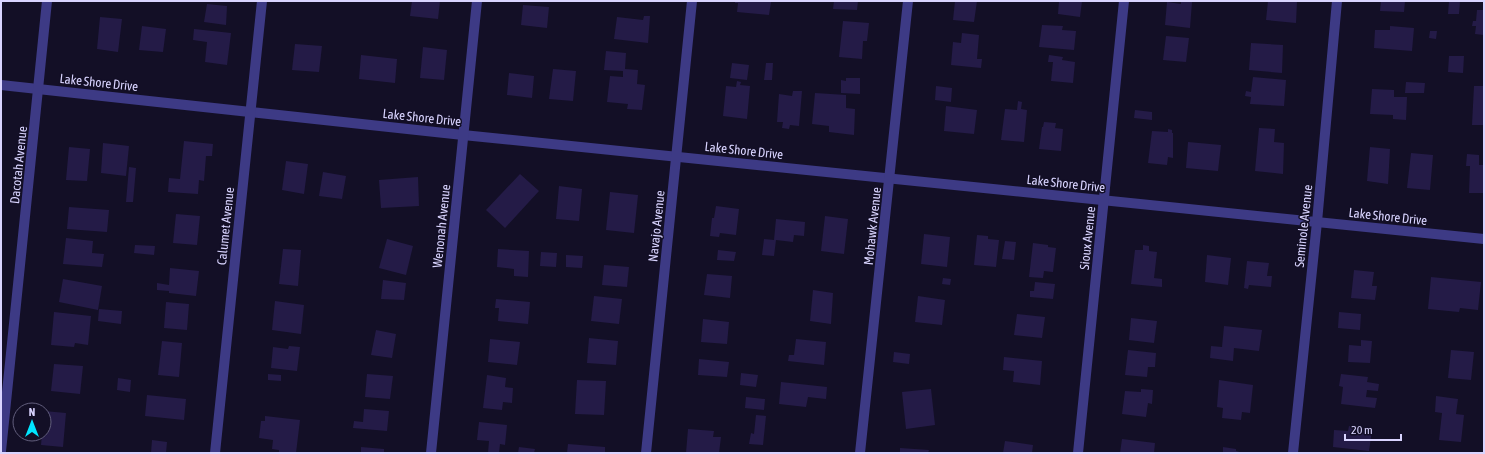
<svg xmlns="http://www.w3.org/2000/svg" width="1485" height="454" font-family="'Asap Condensed',sans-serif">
	<rect width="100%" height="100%" fill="#130f26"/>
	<g fill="#241b47">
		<polygon points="412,1 440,1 438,19 410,16"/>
		<polygon points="735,1 771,2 769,15 737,12 738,3 735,3"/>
		<polygon points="834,1 858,1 857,10 833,9"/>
		<polygon points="955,1 977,1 974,22 953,20"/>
		<polygon points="1059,1 1082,1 1080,17 1058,14"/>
		<polygon points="1181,1 1192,2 1190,28 1165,25 1167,2 1181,4"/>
		<polygon points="1268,1 1297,1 1296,23 1266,20"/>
		<polygon points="1381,1 1405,1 1404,12 1380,11"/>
		<polygon points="1449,1 1460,1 1459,14 1448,14"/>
		<polygon points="207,4 227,6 226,25 204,22"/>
		<polygon points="523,5 549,7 547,28 521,25"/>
		<polygon points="1477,10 1484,10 1484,35 1475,34 1476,26 1472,26 1473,21 1476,21"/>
		<polygon points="644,16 650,16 648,43 614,39 617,17 643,20"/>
		<polygon points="100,17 122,19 118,52 97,49"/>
		<polygon points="843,21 869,23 867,41 863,41 862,59 839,57"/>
		<polygon points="1042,25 1063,26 1062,30 1076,31 1074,50 1039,47"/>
		<polygon points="142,26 166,29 163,52 139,50"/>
		<polygon points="1390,26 1414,28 1412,51 1374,48 1375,30 1390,30"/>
		<polygon points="194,29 231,33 227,65 205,62 207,42 193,40"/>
		<polygon points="1430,31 1437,31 1436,39 1429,38"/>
		<polygon points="962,33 979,35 977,59 982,59 981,68 951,65 953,42 961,43"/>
		<polygon points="1166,36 1189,38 1186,62 1163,60"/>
		<polygon points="1251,43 1283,45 1282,73 1249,70"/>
		<polygon points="295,44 322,46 319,72 292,70"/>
		<polygon points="423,47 447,50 444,80 420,78"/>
		<polygon points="606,51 626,53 625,69 638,70 637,84 645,85 642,110 627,109 628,104 607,102 610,76 623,77 623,71 604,70"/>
		<polygon points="361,55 397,59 395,83 359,79"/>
		<polygon points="1049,55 1063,57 1062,60 1075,62 1073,83 1051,81 1053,62 1048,62"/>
		<polygon points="1449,56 1464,56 1463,73 1448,72"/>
		<polygon points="732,63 749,65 747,80 730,78"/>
		<polygon points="766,63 773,63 772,80 764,80"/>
		<polygon points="553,69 576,71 573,101 549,99"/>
		<polygon points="509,73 534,76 532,98 507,95"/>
		<polygon points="1253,77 1286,80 1284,106 1250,104 1251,97 1245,96 1246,91 1251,92"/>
		<polygon points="846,78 860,78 860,94 841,93 841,80 846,81"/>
		<polygon points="737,81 741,82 740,85 750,86 747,119 723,116 726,86 736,87"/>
		<polygon points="1406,82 1425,83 1424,93 1405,93"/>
		<polygon points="936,86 952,88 951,102 935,100"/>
		<polygon points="1474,86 1484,86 1484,125 1472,125"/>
		<polygon points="1372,89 1394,90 1394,97 1407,97 1406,120 1393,119 1393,115 1370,114"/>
		<polygon points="793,91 802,91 799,126 790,125 789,129 782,128 783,122 777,122 779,94 792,96"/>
		<polygon points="815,93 846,95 846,108 855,109 854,135 829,132 829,126 812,124"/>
		<polygon points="1018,101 1022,102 1021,109 1027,110 1024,142 1001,140 1005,109 1017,110"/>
		<polygon points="946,106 977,110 974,134 944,131"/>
		<polygon points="1135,110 1152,112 1152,120 1134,118"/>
		<polygon points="1044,122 1056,123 1055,128 1063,129 1061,151 1039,149 1042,127 1043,127"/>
		<polygon points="1259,128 1275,129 1274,142 1284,143 1283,174 1255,171"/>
		<polygon points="1168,129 1172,130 1172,133 1173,133 1173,158 1168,157 1167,165 1148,163 1152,131 1168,132"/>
		<polygon points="184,141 213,144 212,156 206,156 204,181 199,180 198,194 168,192 169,178 180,179"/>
		<polygon points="1188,142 1221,145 1218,171 1186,168"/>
		<polygon points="103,143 129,146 126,176 101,173"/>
		<polygon points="69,147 90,149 87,181 66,180"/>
		<polygon points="1370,147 1390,149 1388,184 1367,181"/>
		<polygon points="1411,153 1433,155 1430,190 1407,188"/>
		<polygon points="1467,154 1479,155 1479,165 1484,165 1484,193 1469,193 1470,166 1466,166"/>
		<polygon points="286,161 308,164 304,194 282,190"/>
		<polygon points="129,167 136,168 133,202 126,202"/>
		<polygon points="323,172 346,176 342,199 319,196"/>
		<polygon points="520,174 539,191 505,228 486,210"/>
		<polygon points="418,177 419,206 381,208 379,180"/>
		<polygon points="559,186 582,189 579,221 556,219"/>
		<polygon points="610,192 638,195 634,233 606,230"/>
		<polygon points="716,206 739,209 736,235 720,233 719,237 710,236 712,218 714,218"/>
		<polygon points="69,207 109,210 107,232 67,229"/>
		<polygon points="176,214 200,216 197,245 173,243"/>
		<polygon points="825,216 848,219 844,254 821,251"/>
		<polygon points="776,219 805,222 804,236 794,235 793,242 776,240 774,256 762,255 764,239 774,240"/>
		<polygon points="924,234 950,237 947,267 921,264"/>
		<polygon points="977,235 988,236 988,239 999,240 996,267 974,265"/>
		<polygon points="66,238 93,241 92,253 104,254 102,267 63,264"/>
		<polygon points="387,239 413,246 406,275 379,268"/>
		<polygon points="1005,241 1016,242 1014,260 1002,259"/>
		<polygon points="1033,243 1048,245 1048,247 1056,248 1053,272 1044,271 1043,278 1029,277"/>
		<polygon points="135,245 155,246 154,255 134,253"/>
		<polygon points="1143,245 1149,246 1149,251 1157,252 1154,278 1162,279 1162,287 1131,284 1135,250 1143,250"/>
		<polygon points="283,249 301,250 298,286 279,284"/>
		<polygon points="498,249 529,251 528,277 514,276 514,269 497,267"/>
		<polygon points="718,250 736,252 734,261 717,260"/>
		<polygon points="541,252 557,253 556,267 540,266"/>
		<polygon points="566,255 583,256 582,268 566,267"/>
		<polygon points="1207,255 1231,258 1228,285 1205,282"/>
		<polygon points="1247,261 1269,263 1267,276 1272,276 1271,287 1249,285 1248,289 1244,288"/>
		<polygon points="604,265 629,267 627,287 602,285"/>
		<polygon points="170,268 199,271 196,296 169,293 169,291 157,290 157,283 169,285"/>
		<polygon points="1354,270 1374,272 1372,286 1377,286 1375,300 1351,298"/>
		<polygon points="707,274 732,276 730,298 704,295"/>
		<polygon points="1431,277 1481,282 1478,310 1460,308 1459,312 1428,309"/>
		<polygon points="943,278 951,279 950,285 942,284"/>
		<polygon points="63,279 102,286 98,310 59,302"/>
		<polygon points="383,280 406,283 404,300 381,299"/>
		<polygon points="1035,282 1055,284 1053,299 1030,297 1030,291 1034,291"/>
		<polygon points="813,290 833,293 831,324 810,321"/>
		<polygon points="594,296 622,299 619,324 591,321"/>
		<polygon points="918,296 945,300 942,325 915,322"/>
		<polygon points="496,299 530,302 528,324 498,321 499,308 495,308"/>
		<polygon points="275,301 304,305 301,334 272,330"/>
		<polygon points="166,302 189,304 187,330 164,328"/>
		<polygon points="99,309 122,311 121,324 98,321"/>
		<polygon points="54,312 91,316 88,345 75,343 74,347 51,345"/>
		<polygon points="1339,312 1361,314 1360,330 1338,328"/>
		<polygon points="1017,314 1045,317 1042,338 1014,335"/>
		<polygon points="1131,318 1157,321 1154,343 1129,340"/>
		<polygon points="703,319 729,322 727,344 701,342"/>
		<polygon points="1224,326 1262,330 1259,351 1234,348 1233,361 1210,358 1211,346 1222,347"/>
		<polygon points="376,330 396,334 392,358 371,355"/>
		<polygon points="589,338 618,341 616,365 587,363"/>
		<polygon points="490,339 520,342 517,365 488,362"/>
		<polygon points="796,339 826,342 824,365 788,361 789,355 794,355"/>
		<polygon points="1361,340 1372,341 1370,363 1348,362 1349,345 1361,346"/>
		<polygon points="162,341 182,343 179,377 158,375"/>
		<polygon points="289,346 300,347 297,371 271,368 273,347 288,349"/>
		<polygon points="1128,350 1156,353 1155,367 1148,367 1147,377 1125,375"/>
		<polygon points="1451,350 1474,352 1471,380 1448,378"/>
		<polygon points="894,352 910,354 909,364 893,362"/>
		<polygon points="1004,357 1042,361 1040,385 1013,382 1014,371 1003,370"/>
		<polygon points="699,359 729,362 727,377 698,375"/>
		<polygon points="54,364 83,366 80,394 51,391"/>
		<polygon points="741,373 758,375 756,387 740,385"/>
		<polygon points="268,374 281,375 281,381 268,380"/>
		<polygon points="367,374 393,376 390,399 365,397"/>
		<polygon points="1341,374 1368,377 1367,382 1379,384 1378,391 1367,390 1366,397 1377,398 1375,408 1341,404 1343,387 1339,386"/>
		<polygon points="487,375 506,378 505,387 513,388 512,403 503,402 502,410 483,408"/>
		<polygon points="118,378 131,380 130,392 117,390"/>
		<polygon points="577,380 606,381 604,415 575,414"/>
		<polygon points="1219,380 1253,385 1250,413 1242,412 1241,420 1222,418 1223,408 1217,407"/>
		<polygon points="781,382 827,387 826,399 808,397 806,407 779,404"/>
		<polygon points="931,389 935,425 906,429 902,392"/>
		<polygon points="1141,389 1153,390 1152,404 1148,403 1146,417 1122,414 1125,391 1141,392"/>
		<polygon points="147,395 186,399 184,420 145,416"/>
		<polygon points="1436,396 1458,399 1456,414 1464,415 1461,442 1439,440 1442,413 1435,412"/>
		<polygon points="746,397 765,399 764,410 745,408"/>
		<polygon points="364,409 389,411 387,431 353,428 354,421 363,422"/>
		<polygon points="44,411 66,413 63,447 41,445 42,434 44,434"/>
		<polygon points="756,415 766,416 763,445 749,444 751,433 754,434"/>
		<polygon points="265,416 300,420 296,453 279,453 279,450 272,449 273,440 259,438 261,421 265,421"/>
		<polygon points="479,422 507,425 505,445 500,444 499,453 488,453 489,441 477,440"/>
		<polygon points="1349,426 1372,430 1369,451 1333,447 1334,430 1348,431"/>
		<polygon points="688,429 714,431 713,437 721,437 719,453 707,452 707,453 686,453"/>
		<polygon points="1122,439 1155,443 1154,453 1120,453"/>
		<polygon points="152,440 167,442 166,453 151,453"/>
		<polygon points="1005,441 1033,445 1032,453 1003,453"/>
		<polygon points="568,444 605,447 605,453 567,453"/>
		<polygon points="361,447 384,449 384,453 361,453"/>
		<polygon points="519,447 535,449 534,453 518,453"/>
		<polygon points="1223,447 1236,449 1236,451 1243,453 1223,453"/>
		<polygon points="900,448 929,450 928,453 900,453"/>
	</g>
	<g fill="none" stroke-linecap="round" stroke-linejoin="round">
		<g stroke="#3d3a85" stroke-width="10">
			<polyline points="1,85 463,135 1484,239"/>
			<polyline points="1,451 47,1"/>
			<polyline points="215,453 262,1"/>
			<polyline points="431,453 477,1"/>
			<polyline points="646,453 692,1"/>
			<polyline points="860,453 908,1"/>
			<polyline points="1078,453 1124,1"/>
			<polyline points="1293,453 1317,222 1337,1"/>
		</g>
	</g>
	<g text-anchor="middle" stroke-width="3" stroke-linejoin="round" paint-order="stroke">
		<g font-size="13" fill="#d9d4ff" stroke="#130f26">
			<text transform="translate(99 82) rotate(6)" y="5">Lake Shore Drive</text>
			<text transform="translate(422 117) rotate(6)" y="5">Lake Shore Drive</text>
			<text transform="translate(744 150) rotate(6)" y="5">Lake Shore Drive</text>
			<text transform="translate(18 165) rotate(-84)" y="5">Dacotah Avenue</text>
			<text transform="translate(1066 183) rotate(6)" y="5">Lake Shore Drive</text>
			<text transform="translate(1388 216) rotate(6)" y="5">Lake Shore Drive</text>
			<text transform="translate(225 226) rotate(-84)" y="5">Calumet Avenue</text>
			<text transform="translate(441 226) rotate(-84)" y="5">Wenonah Avenue</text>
			<text transform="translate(656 226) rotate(-84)" y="5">Navajo Avenue</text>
			<text transform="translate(872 226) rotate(-84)" y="5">Mohawk Avenue</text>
			<text transform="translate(1303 226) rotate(-84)" y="5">Seminole Avenue</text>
			<text transform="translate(1087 238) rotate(-84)" y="5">Sioux Avenue</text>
		</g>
	</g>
	<rect width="1485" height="454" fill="none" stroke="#d9d4ff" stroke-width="4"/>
	<g transform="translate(32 422)"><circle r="19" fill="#130f26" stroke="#625e7d"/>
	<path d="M0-3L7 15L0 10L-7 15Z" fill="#00e5ff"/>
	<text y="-6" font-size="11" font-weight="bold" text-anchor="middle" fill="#d9d4ff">N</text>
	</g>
	<path d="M1345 434v6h56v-6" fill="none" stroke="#d9d4ff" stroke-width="2"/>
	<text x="1351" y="434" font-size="12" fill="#d9d4ff" stroke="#130f26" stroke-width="3" paint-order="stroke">20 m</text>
</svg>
